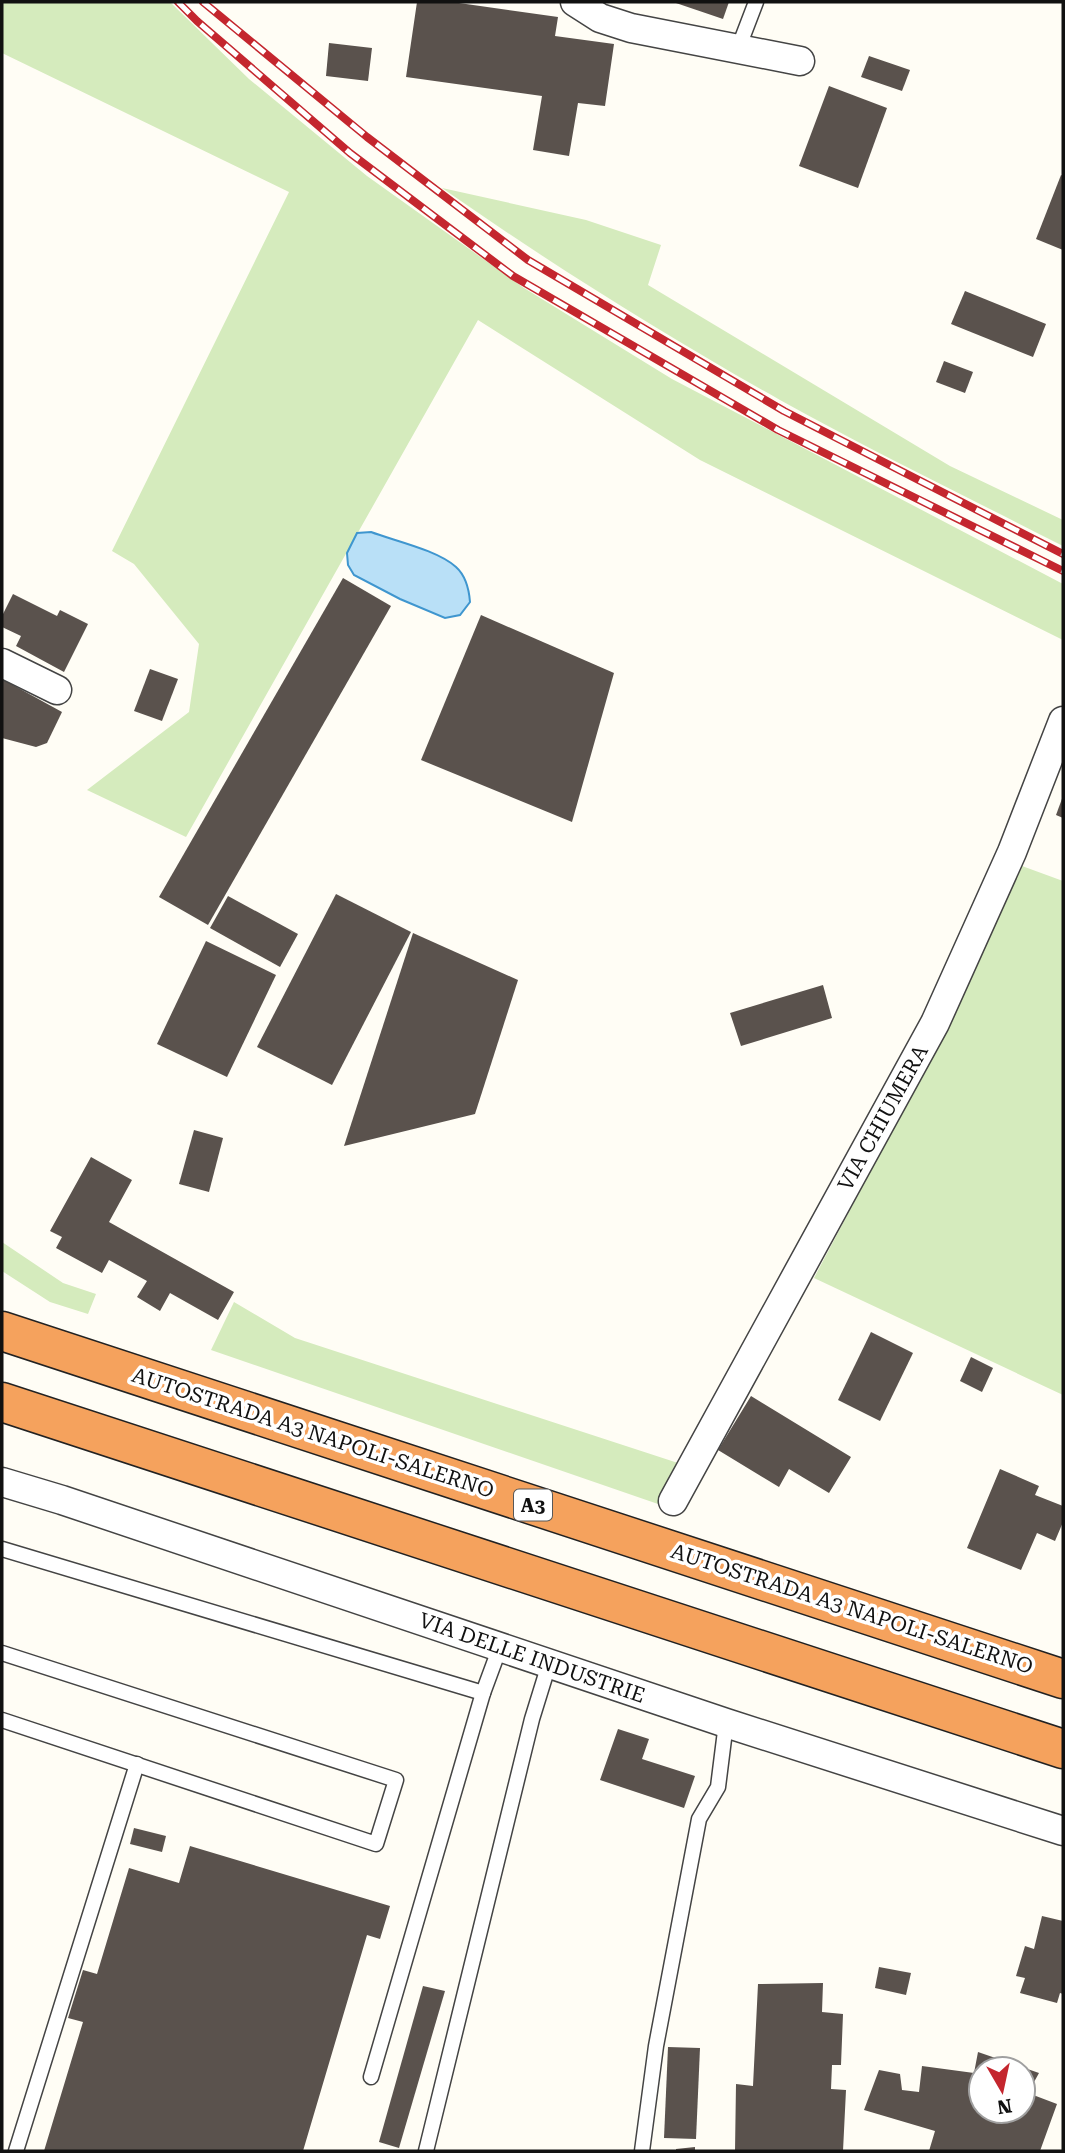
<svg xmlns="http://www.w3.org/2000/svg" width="1065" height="2153" font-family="'Roboto Serif',serif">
	<rect width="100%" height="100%" fill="#fffdf5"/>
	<g fill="#d5ebbd">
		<polygon points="2,2 170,2 249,79 367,176 524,288 672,379 1063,584 1063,640 700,460 478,320 186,837 87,790 189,712 199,644 134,564 112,551 289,192 2,53"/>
		<path d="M442,188L586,220L661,245L648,285L950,466L1063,520V546C969,498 872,451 780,400C664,335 551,264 442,188Z"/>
		<polygon points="1022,866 1063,881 1063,1395 814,1278 943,1034"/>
		<polygon points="2,1242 63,1283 96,1294 88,1314 50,1302 2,1271"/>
		<polygon points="234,1302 295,1338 678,1463 658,1504 211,1350"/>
	</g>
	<path fill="#b9e0f7" stroke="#3f96cf" stroke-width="2" d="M371,532C395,541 437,550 456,567C466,576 469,589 470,602L460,615L445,618L400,599L354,575L348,565L347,553L357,533Z"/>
	<g fill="#5a524d" fill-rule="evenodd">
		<polygon points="417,2 452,2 558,17 555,36 614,44 605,106 578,103 569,156 533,150 542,96 406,77"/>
		<polygon points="673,2 729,2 723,19"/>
		<polygon points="329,43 372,48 368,81 326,76"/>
		<polygon points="869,56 910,70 902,91 861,77"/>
		<polygon points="829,86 887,108 858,188 799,166"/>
		<polygon points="1061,175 1063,176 1063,250 1036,239"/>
		<polygon points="965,291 1046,324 1033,357 951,324"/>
		<polygon points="944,361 973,372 965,393 936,382"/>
		<polygon points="343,578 391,606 208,925 159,897"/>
		<polygon points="13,594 57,616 60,610 88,624 64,672 16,646 21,636 2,627 2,616"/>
		<polygon points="481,615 614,673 572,822 421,760"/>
		<polygon points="150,669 178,679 162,721 134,711"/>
		<polygon points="2,679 62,712 47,743 36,747 2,738"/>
		<polygon points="1063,796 1063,818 1056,815"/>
		<polygon points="336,894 411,932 332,1085 257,1047"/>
		<polygon points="228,896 298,934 280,967 210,928"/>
		<polygon points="413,933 518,980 475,1114 344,1146"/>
		<polygon points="206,941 276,975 227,1077 157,1044"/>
		<polygon points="823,985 832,1018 741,1046 730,1013"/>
		<polygon points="194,1130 223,1138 209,1192 179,1184"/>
		<polygon points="91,1157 132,1180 109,1222 234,1292 218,1320 170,1293 160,1311 137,1297 147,1281 109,1260 102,1273 56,1248 62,1237 50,1231"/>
		<polygon points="871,1332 913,1353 880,1421 838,1400"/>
		<polygon points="971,1357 993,1368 982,1392 960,1381"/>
		<polygon points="751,1396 851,1457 829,1493 789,1469 779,1487 718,1450"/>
		<polygon points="1000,1469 1039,1486 1035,1495 1063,1506 1063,1522 1055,1541 1037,1533 1021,1570 967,1548"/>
		<polygon points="618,1729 649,1739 642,1759 695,1776 684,1808 600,1780"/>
		<polygon points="134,1828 166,1836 162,1852 130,1844"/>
		<polygon points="190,1846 390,1906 380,1939 367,1935 303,2151 44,2151 83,2022 68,2018 83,1970 97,1974 129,1868 179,1883"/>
		<polygon points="1042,1916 1063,1921 1063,1994 1060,1993 1057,2003 1020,1993 1025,1978 1016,1976 1025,1946 1034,1949"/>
		<polygon points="879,1967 911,1973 906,1995 875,1988"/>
		<polygon points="823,1983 822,2012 843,2014 841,2065 832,2065 831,2089 846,2090 843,2151 735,2151 736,2084 753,2086 758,1984"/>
		<polygon points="423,1986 445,1991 399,2148 379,2142"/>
		<polygon points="668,2047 700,2048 696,2139 664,2138"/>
		<path d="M978,2052L1039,2073L1028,2093L1057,2104L1040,2151H929L935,2131L864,2110L879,2070L900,2074L902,2090L919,2092L922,2066L974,2073ZM981,2069H1023V2111H981Z"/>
		<polygon points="695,2147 695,2151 676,2151 676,2149"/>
	</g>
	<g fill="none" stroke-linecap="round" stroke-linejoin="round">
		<g stroke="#444" stroke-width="17">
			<g id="service">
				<polyline points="738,49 756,2"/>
				<polyline points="2,1549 483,1693 500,1647"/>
				<polyline points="2,1653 396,1780 376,1844 2,1720"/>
				<polyline points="371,2077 483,1693"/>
				<polyline points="16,2151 137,1764"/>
				<polyline points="426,2151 532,1719 549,1664"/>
				<polyline points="642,2151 656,2046 699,1819 718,1787 726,1723"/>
			</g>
		</g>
		<g stroke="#444" stroke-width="31">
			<g id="minor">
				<polyline points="575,2 600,18 631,28 800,61"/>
				<polyline points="2,663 57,690"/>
				<polyline points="2,1482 62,1500 726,1723 1063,1831"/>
				<polyline points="673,1501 935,1023 1012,852 1063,721"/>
			</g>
		</g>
		<g stroke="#222" stroke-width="41">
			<g id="motorway">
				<polyline points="2,1331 1063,1679"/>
				<polyline points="2,1402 1063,1749"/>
			</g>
		</g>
		<use href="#service" stroke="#fff" stroke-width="14"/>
		<use href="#minor" stroke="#fff" stroke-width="28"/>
		<use href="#motorway" stroke="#f5a25d" stroke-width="38"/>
		<g stroke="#c4262e" stroke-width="8">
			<g id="rail">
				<polyline points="178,2 197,21 350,153 513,276 778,430 1063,571"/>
				<polyline points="203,2 367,137 528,260 784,411 1063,554"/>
			</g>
		</g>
		<use href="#rail" stroke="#fff" stroke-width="5" stroke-dasharray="16" stroke-linecap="butt"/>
	</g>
	<g text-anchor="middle" stroke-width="7" stroke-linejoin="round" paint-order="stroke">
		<rect fill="#fff" stroke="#585858" stroke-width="2" x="514" y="1489.5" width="38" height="31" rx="5"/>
		<g font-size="19" font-weight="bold" fill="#111">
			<text x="533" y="1512">A3</text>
		</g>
		<g font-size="21" fill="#111" stroke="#fff">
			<text transform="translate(883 1118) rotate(-61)" y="7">VIA CHIUMERA</text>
			<text transform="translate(313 1433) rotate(18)" y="7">AUTOSTRADA A3 NAPOLI-SALERNO</text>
			<text transform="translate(852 1609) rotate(18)" y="7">AUTOSTRADA A3 NAPOLI-SALERNO</text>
			<text transform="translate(532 1658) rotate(19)" y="7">VIA DELLE INDUSTRIE</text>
		</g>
	</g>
	<rect width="1065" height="2153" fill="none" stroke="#111111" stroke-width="7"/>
	<g transform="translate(1002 2090) rotate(171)"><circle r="33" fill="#ffffff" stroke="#a0a0a0" stroke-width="2"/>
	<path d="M0-5L12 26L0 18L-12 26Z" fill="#c4262e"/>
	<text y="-10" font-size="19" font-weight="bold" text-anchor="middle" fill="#111111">N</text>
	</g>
</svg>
